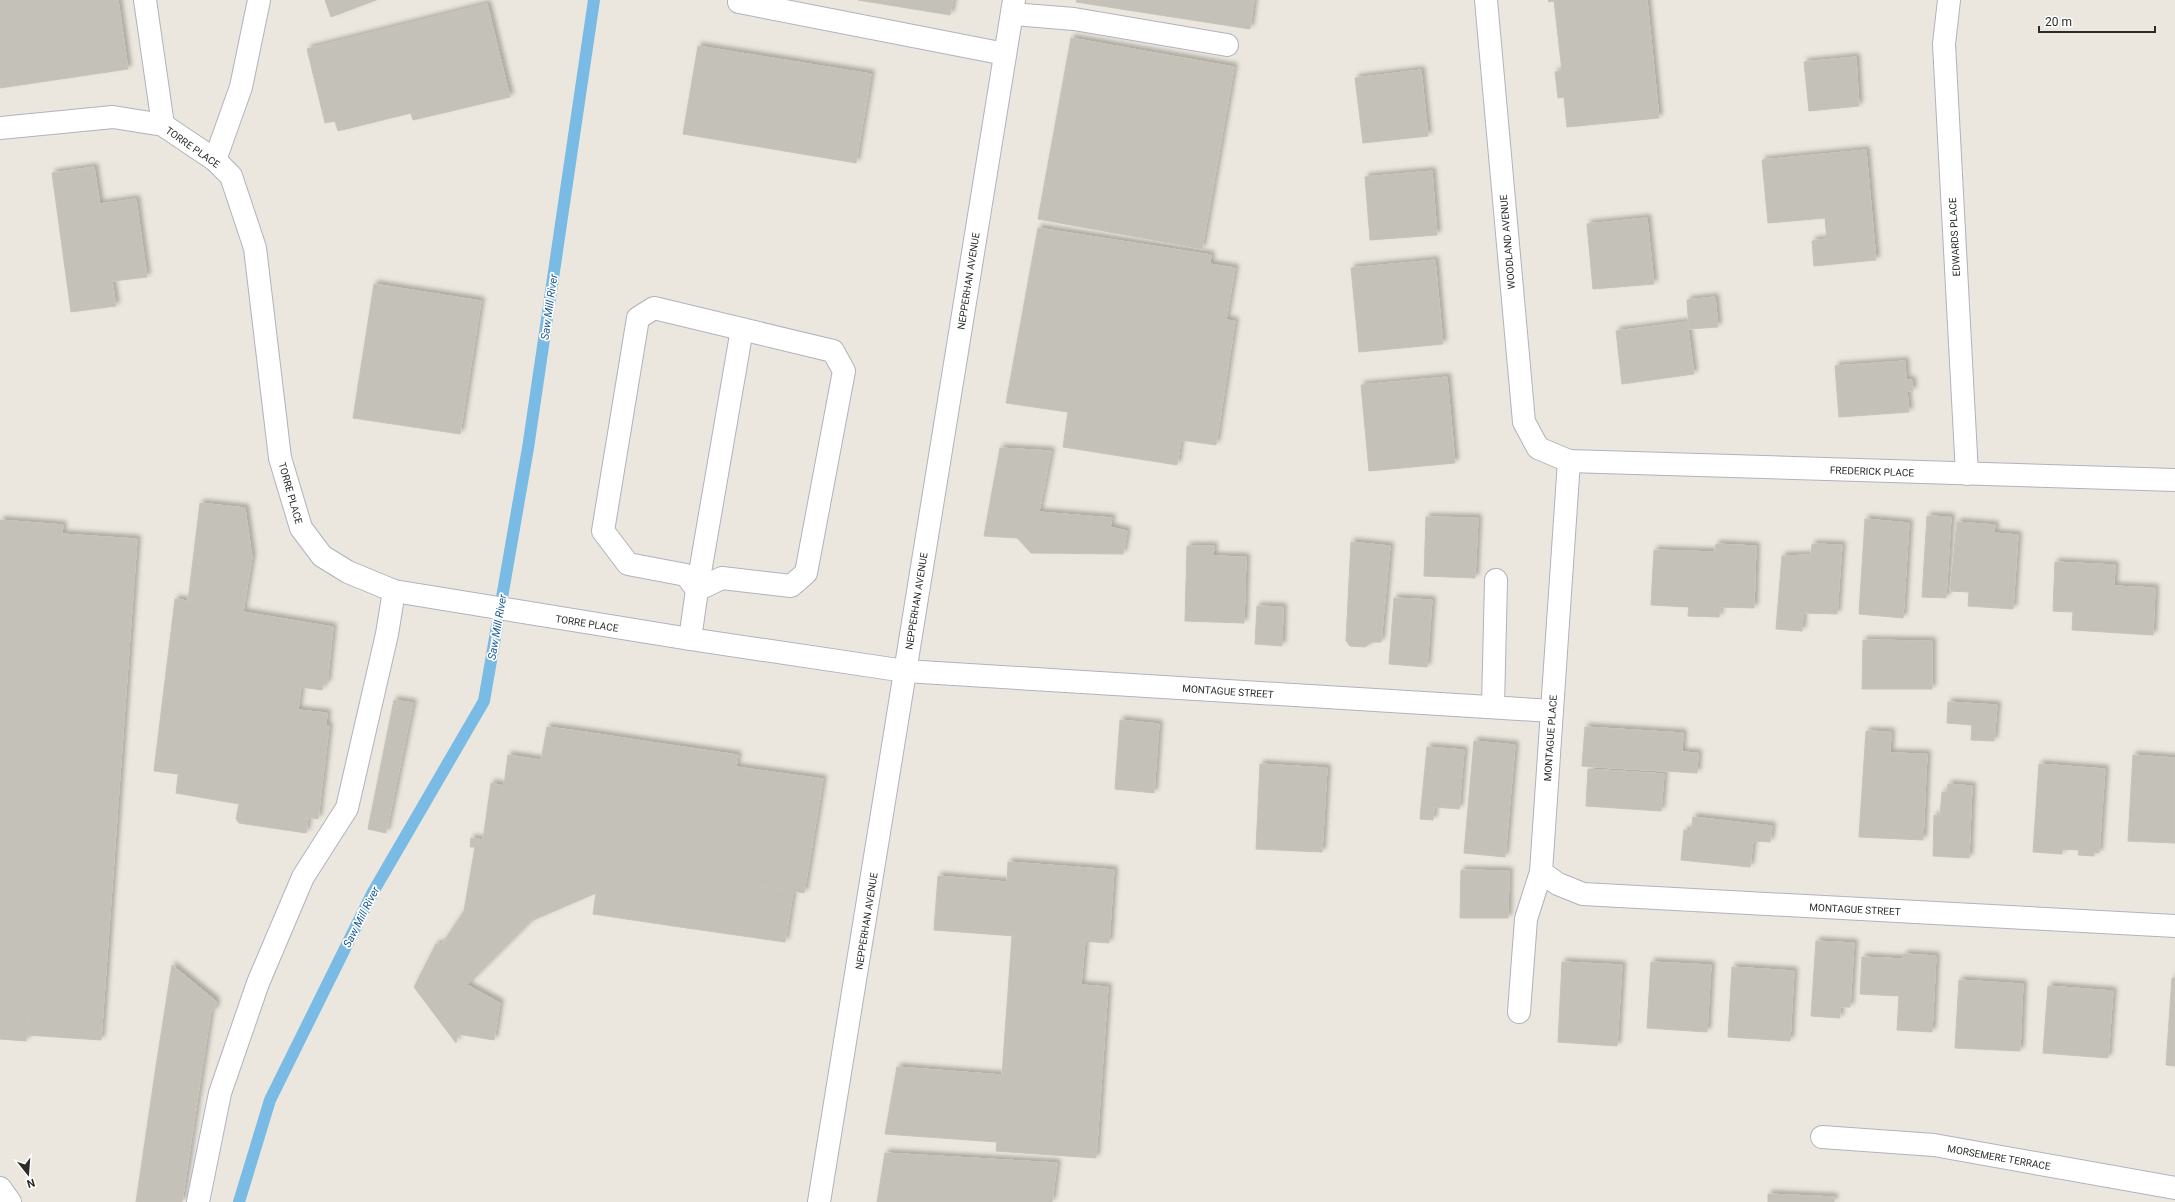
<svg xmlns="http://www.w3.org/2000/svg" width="2175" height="1202" font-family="Roboto,sans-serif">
	<defs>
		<filter id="shadow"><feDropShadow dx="3.5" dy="-3.5" stdDeviation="2" flood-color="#0004"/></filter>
	</defs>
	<rect width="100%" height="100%" fill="#ebe7de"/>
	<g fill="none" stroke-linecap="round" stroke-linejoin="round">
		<polyline stroke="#79bbe5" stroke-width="12" points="239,1202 270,1100 373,892 484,701 528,448 594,0"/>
	</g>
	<g fill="#c4c1b9" stroke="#c7c3b8" filter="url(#shadow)">
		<polygon points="0,0 118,0 128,69 0,88"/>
		<polygon points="325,0 376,0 331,17"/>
		<polygon points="858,0 953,0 950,15"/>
		<polygon points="1077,0 1254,0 1250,29 1076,2"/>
		<polygon points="1549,0 1647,0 1659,118 1567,127 1564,97 1558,98 1555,72 1562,71 1554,1 1548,2"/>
		<polygon points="487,4 510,97 413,120 411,113 338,131 335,121 325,123 307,49"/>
		<polygon points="1071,38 1234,67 1202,249 1038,219"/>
		<polygon points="698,46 871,74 856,163 683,134"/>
		<polygon points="1856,57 1859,106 1809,111 1804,62"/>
		<polygon points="1421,70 1428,136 1363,143 1355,78"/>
		<polygon points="1866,150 1876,260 1814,266 1812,241 1827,239 1825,218 1768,223 1762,160"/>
		<polygon points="94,167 116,306 71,312 52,173"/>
		<polygon points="1432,171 1437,235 1370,240 1365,177"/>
		<polygon points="136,199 147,277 113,281 99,204"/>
		<polygon points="1647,218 1654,284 1593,289 1587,224"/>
		<polygon points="1038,228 1211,255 1210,264 1235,268 1226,320 1235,321 1216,445 1181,440 1177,465 1063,447 1068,412 1006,403"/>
		<polygon points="1435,260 1443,344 1359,352 1351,268"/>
		<polygon points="374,284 481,301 460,434 353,418"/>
		<polygon points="1715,297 1718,327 1689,329 1687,300"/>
		<polygon points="1687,322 1694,374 1622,384 1616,331"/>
		<polygon points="1905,361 1906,380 1912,380 1913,391 1907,391 1909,412 1839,417 1835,366"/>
		<polygon points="1447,377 1455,463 1369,471 1361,385"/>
		<polygon points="1000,448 1051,451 1039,512 1112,518 1110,527 1127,531 1123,554 1031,553 1017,538 984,536"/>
		<polygon points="200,503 245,508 252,557 243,612 333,627 327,684 323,684 322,690 301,687 298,710 327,713 326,725 329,726 318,819 308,817 306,833 239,823 236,819 239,804 176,793 199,603 188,601"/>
		<polygon points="1927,516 1951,517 1946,598 1922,597"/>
		<polygon points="1426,517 1478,518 1475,578 1424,576"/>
		<polygon points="1865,519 1909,523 1903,618 1859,614"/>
		<polygon points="0,520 63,525 62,534 137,539 101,1040 27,1035 39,868 0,866"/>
		<polygon points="1957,522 1995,525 1994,533 2018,535 2013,609 1968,606 1969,592 1950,591"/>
		<polygon points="1351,542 1390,546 1381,642 1372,642 1365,647 1350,646 1346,641"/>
		<polygon points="1716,544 1756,546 1754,608 1720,607 1719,617 1688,616 1689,607 1651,605 1654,550 1715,552"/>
		<polygon points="1812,544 1842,545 1837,614 1803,613 1802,631 1776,629 1782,556 1811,555"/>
		<polygon points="1187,546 1214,546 1213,556 1246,557 1244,623 1185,621"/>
		<polygon points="2055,562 2115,565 2114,586 2155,588 2153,635 2072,630 2073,612 2053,611"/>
		<polygon points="1394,598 1432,600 1427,667 1389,664"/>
		<polygon points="175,599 199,603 178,774 154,771"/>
		<polygon points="1257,606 1283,607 1282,646 1255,644"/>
		<polygon points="1863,640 1932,641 1932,689 1862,689"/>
		<polygon points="394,700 413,703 386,833 368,829"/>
		<polygon points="1948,702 1997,705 1994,741 1971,740 1972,725 1947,723"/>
		<polygon points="1120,720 1159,724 1154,793 1115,789"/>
		<polygon points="547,727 578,731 568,803 639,813 650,742 738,755 736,767 823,779 804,893 483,840 491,783 504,786 508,755 541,760"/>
		<polygon points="1585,727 1683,733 1682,752 1698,753 1697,773 1582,766"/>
		<polygon points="578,731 650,742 639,813 568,803"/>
		<polygon points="1866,731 1891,732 1890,753 1927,754 1923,840 1859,837"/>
		<polygon points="1474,741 1515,745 1505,857 1464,853"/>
		<polygon points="1427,747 1464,750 1459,809 1434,807 1433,820 1420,819"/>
		<polygon points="2133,755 2175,758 2175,843 2128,841"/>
		<polygon points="1260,764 1327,768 1322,852 1256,849"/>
		<polygon points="2039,764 2105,769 2099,853 2094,852 2094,856 2078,855 2079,850 2062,849 2062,854 2033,852"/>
		<polygon points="1588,769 1664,774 1661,811 1586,806"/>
		<polygon points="1948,784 1972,786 1969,858 1933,856 1934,815 1940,816 1942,792 1947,792"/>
		<polygon points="1693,817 1772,826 1770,842 1753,841 1750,867 1681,860 1684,830 1691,831"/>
		<polygon points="471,838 544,850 531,921 464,911 475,847 470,847"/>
		<polygon points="544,850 601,860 596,893 531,921"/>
		<polygon points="601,860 689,873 680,927 593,914"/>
		<polygon points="1008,862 1114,870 1109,943 934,930 938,876 1007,882"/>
		<polygon points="0,866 39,868 26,1041 0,1039"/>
		<polygon points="1461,870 1509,871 1508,918 1460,918"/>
		<polygon points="688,874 793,892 785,942 680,927"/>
		<polygon points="464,911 531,921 467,985 456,1043 414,987 436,944 442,944"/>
		<polygon points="1012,936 1085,941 1081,985 1108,987 1096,1158 996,1151 997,1142 885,1134 897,1067 1002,1075"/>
		<polygon points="1816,941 1854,943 1850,1007 1840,1007 1840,1018 1811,1016"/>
		<polygon points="1904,954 1936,956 1932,1032 1897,1030 1899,996 1860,994 1862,957 1903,959"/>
		<polygon points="1562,962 1622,965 1617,1046 1558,1042"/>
		<polygon points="1651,962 1711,965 1707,1032 1647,1028"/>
		<polygon points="172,965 216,1001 215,1010 211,1010 202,1068 157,1060"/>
		<polygon points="1732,967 1794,971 1790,1041 1728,1037"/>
		<polygon points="2172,978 2175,978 2175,1066 2166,1065"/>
		<polygon points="1959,980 2023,984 2020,1051 1955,1048"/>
		<polygon points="467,985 500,1003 494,1040 457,1034"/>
		<polygon points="2048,986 2113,991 2108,1058 2043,1053"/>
		<polygon points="157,1060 202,1068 182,1202 136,1202"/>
		<polygon points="885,1153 1057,1163 1052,1202 877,1202"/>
		<polygon points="1768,1194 1834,1197 1834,1202 1768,1202"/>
	</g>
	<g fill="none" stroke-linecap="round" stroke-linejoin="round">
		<g stroke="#b1b2bd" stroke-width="24">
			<g id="lane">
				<polyline points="145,0 163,125"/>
				<polyline points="740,0 739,2 1005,54"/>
				<polyline points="1012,14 1074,19 1227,45"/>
				<polyline points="215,160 241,87 259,0"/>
				<polyline points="697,590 742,329"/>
				<polyline points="690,639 697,590 722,578 791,586 806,573 844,371 833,351 654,308 638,318 603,531 628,564 686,575 697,590"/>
				<polyline points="1493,707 1496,580"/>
				<polyline points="0,1188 10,1202"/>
				<polyline points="198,1202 220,1093 258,983 303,877 347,808 387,634 394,591"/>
			</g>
		</g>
		<g stroke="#b1b2bd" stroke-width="24">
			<g id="street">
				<polyline points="1486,0 1524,422 1538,448 1569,461 2175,480"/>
				<polyline points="1949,0 1944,44 1967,474"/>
				<polyline points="905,671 1552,711"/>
				<polyline points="1541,872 1558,884 1583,894 2175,926"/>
				<polyline points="1519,1012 1526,919 1541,872 1569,461"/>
				<polyline points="1822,1137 1934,1145 2175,1188"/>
			</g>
		</g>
		<g stroke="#b1b2bd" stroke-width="24">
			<g id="secondary">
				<polyline points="0,128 113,117 163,125 215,160 231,176 255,248 280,458 301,528 322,556 348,572 394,591 690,639 905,671"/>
				<path d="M819,1202C886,802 947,400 1014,0"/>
			</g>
		</g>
		<use href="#lane" stroke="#fff" stroke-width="22"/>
		<use href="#street" stroke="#fff" stroke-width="22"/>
		<use href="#secondary" stroke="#fff" stroke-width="22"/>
	</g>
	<g text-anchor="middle" stroke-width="3.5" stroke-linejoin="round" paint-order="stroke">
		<g font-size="10" fill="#2b2b2b" stroke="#fff">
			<text transform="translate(193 147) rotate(35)" y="4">TORRE PLACE</text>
			<text transform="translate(1954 237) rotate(-93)" y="4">EDWARDS PLACE</text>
			<text transform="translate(1507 242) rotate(-95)" y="4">WOODLAND AVENUE</text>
			<text transform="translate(968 281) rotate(-81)" y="4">NEPPERHAN AVENUE</text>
			<text transform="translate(1872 471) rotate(2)" y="4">FREDERICK PLACE</text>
			<text transform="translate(291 493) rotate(74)" y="4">TORRE PLACE</text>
			<text transform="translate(916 601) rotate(-81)" y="4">NEPPERHAN AVENUE</text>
			<text transform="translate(587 623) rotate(9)" y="4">TORRE PLACE</text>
			<text transform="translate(1228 691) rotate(4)" y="4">MONTAGUE STREET</text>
			<text transform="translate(1550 738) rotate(-86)" y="4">MONTAGUE PLACE</text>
			<text transform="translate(1855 909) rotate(3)" y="4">MONTAGUE STREET</text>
			<text transform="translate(866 921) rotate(-81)" y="4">NEPPERHAN AVENUE</text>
			<text transform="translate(1999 1157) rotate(10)" y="4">MORSEMERE TERRACE</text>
		</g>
		<g font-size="11" font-style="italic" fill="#185991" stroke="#fff">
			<text transform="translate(549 307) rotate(-82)" y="4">Saw Mill River</text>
			<text transform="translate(497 627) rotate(-80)" y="4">Saw Mill River</text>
			<text transform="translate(361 917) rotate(-63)" y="4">Saw Mill River</text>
		</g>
	</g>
	<g transform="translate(28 1174) rotate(163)" stroke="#ffffff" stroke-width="3" paint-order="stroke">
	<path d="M0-3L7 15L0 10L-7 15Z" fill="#2b2b2b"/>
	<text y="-6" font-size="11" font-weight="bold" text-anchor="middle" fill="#2b2b2b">N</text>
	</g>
	<path d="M2039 26v6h116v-6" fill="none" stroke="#2b2b2b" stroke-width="2"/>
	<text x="2045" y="26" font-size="12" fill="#2b2b2b" stroke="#ffffff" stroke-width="3" paint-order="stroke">20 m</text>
</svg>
